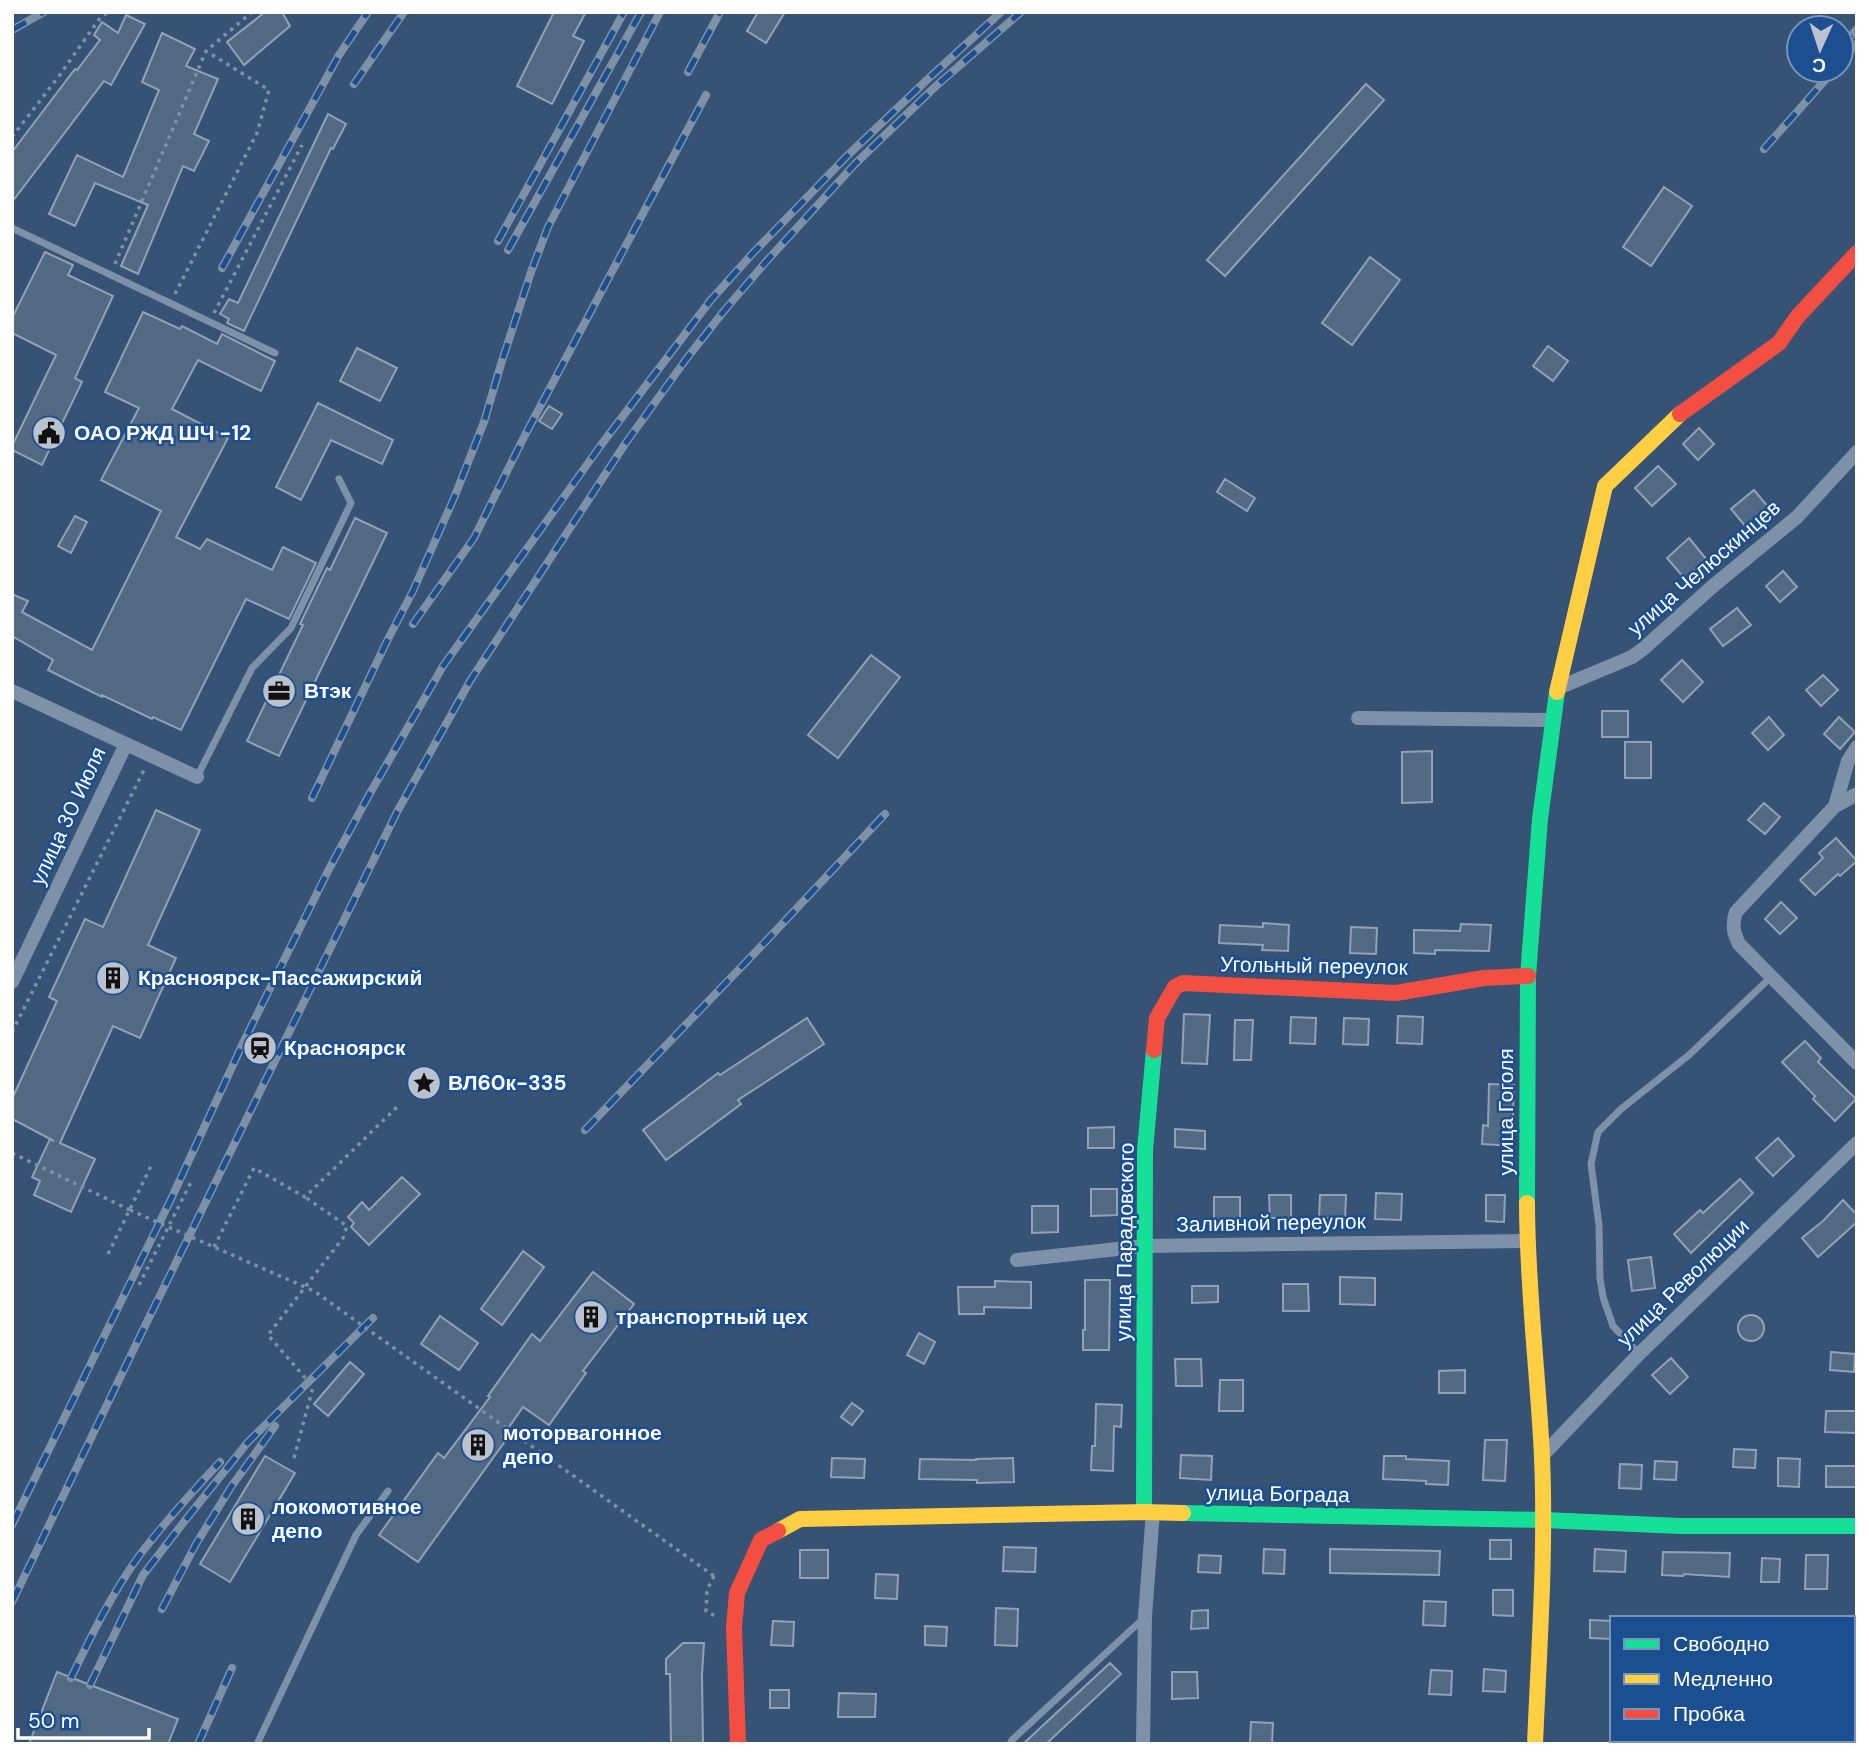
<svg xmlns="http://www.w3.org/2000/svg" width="1869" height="1756" font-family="'DM Sans',sans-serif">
	<rect width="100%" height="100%" fill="#365274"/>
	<g fill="#526984" stroke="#92a2b6" stroke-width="2">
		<polygon points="265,12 282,12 290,26 244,65 227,42"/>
		<polygon points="554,12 586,12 573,36 584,41 552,104 517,86"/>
		<polygon points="758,12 785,12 766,43 747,31"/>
		<polygon points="126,15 145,24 111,85 104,81 12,202 12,152 75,69 77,70 100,40 94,35 102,22 118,33"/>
		<polygon points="162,33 195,49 186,66 218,79 194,134 209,141 194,171 183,166 138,274 121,266 148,205 95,183 75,226 49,214 77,155 123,177 159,90 142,82"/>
		<polygon points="1366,84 1384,100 1225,276 1207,260"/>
		<polygon points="328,114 346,124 333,149 331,148 244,331 227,323 229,319 220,314 229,299 238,303"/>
		<polygon points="1664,187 1692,206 1651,266 1623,247"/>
		<polygon points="45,252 73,265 68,275 113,296 75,378 82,382 42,465 12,450 12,446 56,355 12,333 12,318"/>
		<polygon points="1370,257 1400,280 1352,345 1322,323"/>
		<polygon points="143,312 180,329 182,326 217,344 222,334 275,361 261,391 198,360 172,409 228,438 176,537 200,549 207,539 272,570 283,547 316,563 289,619 246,599 181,730 153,717 152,719 102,695 102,697 48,670 53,660 12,636 12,594 28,601 22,612 92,650 161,511 101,480 139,408 105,392"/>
		<polygon points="1548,346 1568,361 1553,381 1533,366"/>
		<polygon points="357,348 397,368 380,401 340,381"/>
		<polygon points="318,403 393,440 382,464 331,440 301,500 276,487"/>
		<polygon points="549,406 562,414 552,429 539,421"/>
		<polygon points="1699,428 1714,444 1698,460 1683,444"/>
		<polygon points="1658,466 1676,484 1652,506 1635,488"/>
		<polygon points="1225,479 1255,498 1247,511 1217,492"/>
		<polygon points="1754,490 1769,508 1746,527 1731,509"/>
		<polygon points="75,516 87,522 71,553 58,546"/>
		<polygon points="355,518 387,533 279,756 247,741 303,625 300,624 327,568 330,570"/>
		<polygon points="1689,538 1707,560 1685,579 1667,558"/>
		<polygon points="1783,571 1797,587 1780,602 1766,586"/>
		<polygon points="1737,608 1751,625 1723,646 1710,629"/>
		<polygon points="871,655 900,677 838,758 808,735"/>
		<polygon points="1682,660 1703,682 1683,702 1661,680"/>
		<polygon points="1823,675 1838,690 1821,706 1806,690"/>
		<rect x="1602" y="711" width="26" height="26"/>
		<polygon points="1769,717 1784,735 1768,750 1752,733"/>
		<polygon points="1839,717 1855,732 1840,749 1824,734"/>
		<rect x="1625" y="742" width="26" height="36"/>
		<polygon points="1432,751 1432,802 1402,803 1402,752"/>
		<polygon points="1764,803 1780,817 1765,834 1748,820"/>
		<polygon points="156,810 200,830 148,945 176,958 140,1038 113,1026 60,1143 95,1159 71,1212 34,1195 40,1181 32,1177 50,1139 54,1141 12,1119 12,1099 57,1001 49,997 85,919 103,927"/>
		<polygon points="1836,838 1857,861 1840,876 1838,874 1815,895 1800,880 1823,858 1819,853"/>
		<polygon points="1781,902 1797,918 1780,934 1765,919"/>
		<polygon points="1263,923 1289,925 1288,951 1262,950 1263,945 1219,943 1220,925 1263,927"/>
		<polygon points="1461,924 1491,925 1489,951 1435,950 1435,954 1414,953 1414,930 1460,931"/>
		<polygon points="1351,927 1377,928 1376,954 1350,953"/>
		<polygon points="1184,1014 1210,1015 1207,1064 1182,1063"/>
		<polygon points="1398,1016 1423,1017 1422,1044 1397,1043"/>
		<polygon points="1291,1017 1316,1018 1315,1044 1290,1043"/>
		<polygon points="807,1018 824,1044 738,1100 741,1104 666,1160 643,1130 718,1073 720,1075"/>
		<polygon points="1344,1018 1369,1019 1368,1045 1343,1044"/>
		<polygon points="1235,1020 1253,1020 1251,1060 1234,1060"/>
		<polygon points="1805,1041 1821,1058 1818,1062 1856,1099 1835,1121 1813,1099 1815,1096 1782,1062"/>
		<polygon points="1489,1084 1514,1085 1512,1146 1482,1144 1483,1125 1488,1126"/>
		<polygon points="1114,1127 1114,1148 1088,1148 1088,1128"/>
		<polygon points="1175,1129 1205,1131 1205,1149 1175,1147"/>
		<polygon points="1778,1138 1794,1156 1773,1176 1756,1158"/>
		<polygon points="402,1177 420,1194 369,1245 351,1227 354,1223 348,1217 362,1202 369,1210"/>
		<polygon points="1740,1179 1753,1193 1691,1253 1674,1234 1700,1210 1703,1213"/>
		<polygon points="1091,1189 1117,1189 1117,1215 1091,1216"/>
		<polygon points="1376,1193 1402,1194 1401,1220 1375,1219"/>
		<polygon points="1269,1195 1291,1195 1291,1218 1270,1218"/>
		<polygon points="1320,1195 1346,1195 1345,1219 1319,1218"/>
		<polygon points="1486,1195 1505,1195 1504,1222 1486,1221"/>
		<rect x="1214" y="1197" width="26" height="22"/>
		<polygon points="1843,1200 1857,1215 1857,1222 1818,1257 1802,1238 1823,1221"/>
		<polygon points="1032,1206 1058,1206 1058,1232 1032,1233"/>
		<polygon points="523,1251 544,1267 502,1325 481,1309"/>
		<polygon points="1651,1257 1655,1288 1632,1291 1628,1260"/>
		<polygon points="593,1272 634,1304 583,1371 586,1373 549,1425 523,1407 502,1437 506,1440 418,1562 379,1535 438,1453 444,1458 490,1397 488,1396 532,1334 540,1341"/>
		<polygon points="1340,1277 1375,1278 1375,1305 1340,1304"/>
		<polygon points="1085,1280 1110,1280 1109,1350 1083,1350 1083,1330 1085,1330"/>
		<polygon points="995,1281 1031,1282 1031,1308 984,1307 984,1314 959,1314 958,1287 995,1287"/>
		<polygon points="1283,1284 1308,1284 1309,1311 1283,1311"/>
		<polygon points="1192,1286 1218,1286 1218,1302 1192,1303"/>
		<circle cx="1751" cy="1328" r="13"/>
		<polygon points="440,1316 478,1343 459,1370 421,1344"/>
		<polygon points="919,1333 935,1342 924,1364 907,1355"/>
		<polygon points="1831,1352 1855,1354 1854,1372 1830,1370"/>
		<polygon points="1671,1358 1688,1377 1670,1394 1652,1375"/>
		<polygon points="1175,1359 1201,1359 1202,1386 1176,1386"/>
		<polygon points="350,1362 364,1374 328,1416 314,1404"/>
		<polygon points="1465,1370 1465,1393 1439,1393 1439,1371"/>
		<polygon points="1220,1380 1243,1380 1243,1411 1219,1411"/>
		<polygon points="852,1403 863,1411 852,1425 841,1417"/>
		<polygon points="1096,1404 1122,1405 1121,1427 1114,1426 1113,1471 1091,1470 1092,1446 1095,1446"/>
		<polygon points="1826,1411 1857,1411 1857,1433 1825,1432"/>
		<polygon points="1485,1440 1507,1440 1505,1481 1483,1480"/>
		<polygon points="1734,1449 1756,1450 1755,1468 1733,1467"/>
		<polygon points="1181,1455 1212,1456 1211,1480 1180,1478"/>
		<polygon points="265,1456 295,1473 230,1582 200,1564"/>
		<polygon points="1384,1456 1406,1456 1406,1459 1449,1461 1448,1485 1426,1484 1426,1481 1383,1479"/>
		<polygon points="832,1458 865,1459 864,1478 831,1477"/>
		<polygon points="1013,1458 1014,1482 977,1483 977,1480 919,1479 920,1459 976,1460 976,1459"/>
		<polygon points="1778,1458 1800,1459 1799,1487 1778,1486"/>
		<polygon points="1655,1461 1677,1462 1676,1480 1654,1479"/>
		<polygon points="1620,1464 1642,1465 1641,1489 1619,1488"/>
		<rect x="1826" y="1466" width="31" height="21"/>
		<rect x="1490" y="1540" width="21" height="19"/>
		<polygon points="1004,1547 1036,1548 1035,1572 1003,1571"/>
		<polygon points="1264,1549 1285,1550 1284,1574 1263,1573"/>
		<polygon points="1330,1549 1440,1551 1439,1575 1330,1573"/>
		<polygon points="1595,1549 1626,1551 1625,1572 1594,1571"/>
		<rect x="800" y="1550" width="28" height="28"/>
		<polygon points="1663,1552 1730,1553 1729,1577 1684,1574 1683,1576 1662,1575"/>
		<polygon points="1199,1555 1221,1556 1220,1573 1198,1572"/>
		<polygon points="1806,1555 1828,1555 1827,1589 1805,1589"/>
		<polygon points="1762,1558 1780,1559 1779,1582 1761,1582"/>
		<polygon points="876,1574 898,1575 897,1599 875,1598"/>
		<polygon points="1493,1590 1513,1590 1513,1616 1493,1615"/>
		<polygon points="1424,1601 1446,1602 1445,1626 1423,1625"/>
		<polygon points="996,1608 1018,1609 1017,1646 995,1645"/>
		<polygon points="1208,1610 1208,1628 1191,1629 1192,1611"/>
		<polygon points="1590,1620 1612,1621 1612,1639 1590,1638"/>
		<polygon points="773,1621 794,1622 793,1646 771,1645"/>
		<polygon points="925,1626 947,1627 946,1646 925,1645"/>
		<polygon points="683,1643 704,1643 702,1675 703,1744 671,1744 670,1674 666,1674 666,1659"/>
		<polygon points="1110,1663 1121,1674 1046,1744 1023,1744"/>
		<polygon points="1484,1669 1506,1671 1505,1692 1483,1691"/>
		<polygon points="1431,1670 1452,1671 1451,1695 1429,1694"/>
		<polygon points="57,1672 178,1719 168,1744 29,1744"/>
		<polygon points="1172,1672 1197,1672 1198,1698 1172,1699"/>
		<rect x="770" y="1690" width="19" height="18"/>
		<polygon points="839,1693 876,1694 875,1717 838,1717"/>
		<polygon points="1251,1722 1273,1723 1272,1744 1250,1744"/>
	</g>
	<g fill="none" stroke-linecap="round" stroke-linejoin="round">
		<g stroke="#7d92a8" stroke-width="3.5" stroke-dasharray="3.5 5" stroke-linecap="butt">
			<polyline points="12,137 59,76 100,18 108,12"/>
			<polyline points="115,264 206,51 252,12"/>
			<polyline points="175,294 257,133 269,90 206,51"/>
			<polyline points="214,313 302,145"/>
			<polyline points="12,1032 145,768"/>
			<polyline points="12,1153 130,1210"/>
			<polyline points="214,1247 254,1168 305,1197 398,1106"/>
			<polyline points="108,1254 152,1164"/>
			<polyline points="139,1285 192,1180"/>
			<polyline points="294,1458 313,1387 268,1335 343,1238 347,1226 305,1197"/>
			<polyline points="714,1576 707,1590 706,1611 715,1616"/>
		</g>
		<g stroke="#7d92a8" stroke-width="7">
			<polyline points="12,228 275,353"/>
			<polyline points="197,777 252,668 291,628 351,503 339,479"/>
			<polyline points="1639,1354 1613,1326 1603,1297 1600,1278 1599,1225 1591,1164 1598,1132 1621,1109 1689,1055 1771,977"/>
			<polyline points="257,1744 356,1535 388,1491"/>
			<polyline points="1010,1744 1012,1740 1145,1617"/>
		</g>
		<g stroke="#7d92a8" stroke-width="14">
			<polyline points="1558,688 1632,657 1643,649 1713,586 1797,517 1857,452"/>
			<polyline points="12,691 197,777"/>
			<polyline points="1358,718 1553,720"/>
			<path d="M1857,794L1835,806L1736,912C1732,924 1733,932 1739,944L1857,1063"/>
			<polyline points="1835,806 1848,761 1857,747"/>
			<polyline points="12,982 126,744"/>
			<polyline points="1017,1260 1145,1246 1527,1241"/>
			<polyline points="1542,1456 1639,1354 1857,1143"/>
			<polyline points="1143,1744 1145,1616 1153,1512"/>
		</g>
		<g stroke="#16e098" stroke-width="16">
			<polyline points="1527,1203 1528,976 1540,819 1557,692"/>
			<polyline points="1144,1512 1145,1150 1154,1050"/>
			<polyline points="1183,1513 1544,1520 1680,1526 1857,1526"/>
		</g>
		<g stroke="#ffcf43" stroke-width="16">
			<polyline points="1557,692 1605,486 1680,414"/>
			<path d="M1527,1203C1527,1288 1538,1372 1542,1457C1546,1553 1539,1649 1535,1744"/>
			<polyline points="778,1531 800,1519 1144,1512 1183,1513"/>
		</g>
		<g stroke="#f24e42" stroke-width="16">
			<polyline points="1680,414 1779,343 1798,316 1857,253"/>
			<polyline points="1154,1050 1157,1018 1175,987 1183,983 1396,993 1484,978 1528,976"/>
			<polyline points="738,1744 734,1627 737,1593 761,1540 778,1531"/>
		</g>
		<g stroke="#7e92a7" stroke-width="8">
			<g id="rail">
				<polyline points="12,30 44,12"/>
				<polyline points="1841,47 1857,29"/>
				<polyline points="1841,61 1857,43"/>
				<polyline points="688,72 720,12"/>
				<polyline points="354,84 404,12"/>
				<polyline points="1764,149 1834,70"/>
				<polyline points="498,241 624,12"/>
				<polyline points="508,250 641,12"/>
				<polyline points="222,268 339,55 368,12"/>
				<polyline points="413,624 474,538 525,435 706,95"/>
				<polyline points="312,798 387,641 413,591 454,498 484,422 501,364 531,272 548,227 660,12"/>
				<polyline points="585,1130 768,939 885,814"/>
				<polyline points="12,1525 172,1197 244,1041 329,869 369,795 443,666 601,445 710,301 752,254 847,156 929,78 1001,12"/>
				<polyline points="12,1602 143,1330 397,812 470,681 625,444 687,358 724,311 764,264 855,164 936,86 1021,12"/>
				<polyline points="162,1609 196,1544 231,1487 275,1426"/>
				<path d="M71,1678C91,1636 112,1593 139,1556C164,1523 192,1492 220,1462"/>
				<polyline points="90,1685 143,1575 183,1523 248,1442 373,1318"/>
				<polyline points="198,1744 232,1668"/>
			</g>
		</g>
		<use href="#rail" stroke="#1b4f8f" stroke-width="5" stroke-dasharray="16" stroke-linecap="butt"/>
		<polyline stroke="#7d92a8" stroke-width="3.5" stroke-dasharray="3.5 5" stroke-linecap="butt" points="130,1210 314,1291 714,1576"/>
	</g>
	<defs>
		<g id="civic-disc" transform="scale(1.75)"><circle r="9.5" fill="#b9c2ce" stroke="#1b4f8f"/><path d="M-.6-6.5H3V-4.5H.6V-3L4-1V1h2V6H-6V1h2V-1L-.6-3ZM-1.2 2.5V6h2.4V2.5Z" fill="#111"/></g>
		<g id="office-disc" transform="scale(1.75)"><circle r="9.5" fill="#b9c2ce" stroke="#1b4f8f"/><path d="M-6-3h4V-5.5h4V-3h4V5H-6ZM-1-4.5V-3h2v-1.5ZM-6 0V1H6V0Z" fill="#111"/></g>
		<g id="building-disc" transform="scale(1.75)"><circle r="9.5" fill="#b9c2ce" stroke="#1b4f8f"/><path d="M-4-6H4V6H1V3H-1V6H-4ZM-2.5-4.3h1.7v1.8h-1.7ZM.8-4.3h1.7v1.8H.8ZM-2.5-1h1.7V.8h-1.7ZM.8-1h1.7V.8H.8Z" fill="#111"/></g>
		<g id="station-disc" transform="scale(1.75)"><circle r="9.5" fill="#b9c2ce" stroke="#1b4f8f"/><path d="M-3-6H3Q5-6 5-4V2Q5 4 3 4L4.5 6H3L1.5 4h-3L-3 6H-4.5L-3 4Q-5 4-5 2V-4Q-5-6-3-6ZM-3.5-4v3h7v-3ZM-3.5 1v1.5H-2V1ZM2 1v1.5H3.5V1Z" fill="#111"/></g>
		<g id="sight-disc" transform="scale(1.75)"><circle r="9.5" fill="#b9c2ce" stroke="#1b4f8f"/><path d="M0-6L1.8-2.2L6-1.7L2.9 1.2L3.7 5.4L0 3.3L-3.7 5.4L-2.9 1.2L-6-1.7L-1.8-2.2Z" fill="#111"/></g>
	</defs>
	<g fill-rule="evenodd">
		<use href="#civic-disc" x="49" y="433"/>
		<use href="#office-disc" x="279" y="691"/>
		<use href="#building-disc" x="113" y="978"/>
		<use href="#station-disc" x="260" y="1048"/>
		<use href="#sight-disc" x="424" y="1083"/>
		<use href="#building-disc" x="591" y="1317"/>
		<use href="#building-disc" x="478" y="1445"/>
		<use href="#building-disc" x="248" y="1519"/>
	</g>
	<g text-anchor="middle" stroke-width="5" stroke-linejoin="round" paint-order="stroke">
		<g font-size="21" font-weight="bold" fill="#fff" stroke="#1b4f8f" text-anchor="start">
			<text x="74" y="440">ОАО РЖД ШЧ -12</text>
			<text x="304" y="698">Втэк</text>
			<text x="138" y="985">Красноярск-Пассажирский</text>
			<text x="284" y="1055">Красноярск</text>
			<text x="448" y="1090">ВЛ60к-335</text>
			<text x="616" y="1324">транспортный цех</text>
			<text x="503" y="1440">моторвагонное<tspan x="503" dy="24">депо</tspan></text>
			<text x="272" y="1514">локомотивное<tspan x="272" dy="24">депо</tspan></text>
		</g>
		<g font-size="21" fill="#fff" stroke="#1b4f8f">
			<text transform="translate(1704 568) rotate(-41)" y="7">улица Челюскинцев</text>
			<text transform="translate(68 816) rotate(-65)" y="7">улица 30 Июля</text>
			<text transform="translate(1314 966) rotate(1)" y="7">Угольный переулок</text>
			<text transform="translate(1506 1112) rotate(-90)" y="7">улица Гоголя</text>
			<text transform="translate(1271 1223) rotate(-1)" y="7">Заливной переулок</text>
			<text transform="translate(1125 1242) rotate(-89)" y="7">улица Парадовского</text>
			<text transform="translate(1683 1283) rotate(-44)" y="7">улица Революции</text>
			<text transform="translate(1278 1494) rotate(1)" y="7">улица Бограда</text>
		</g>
	</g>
	<rect width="1869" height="1756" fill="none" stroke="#ffffff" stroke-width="28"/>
	<rect x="1610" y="1616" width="245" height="126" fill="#1b4f8f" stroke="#7695bc" stroke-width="2"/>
	<rect x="1624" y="1639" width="35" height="10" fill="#16e098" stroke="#7695bc" stroke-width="2"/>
	<text x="1673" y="1651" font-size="21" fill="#ffffff">Свободно</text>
	<rect x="1624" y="1674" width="35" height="10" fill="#ffcf43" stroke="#7695bc" stroke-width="2"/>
	<text x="1673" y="1686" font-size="21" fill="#ffffff">Медленно</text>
	<rect x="1624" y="1709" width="35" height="10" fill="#f24e42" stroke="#7695bc" stroke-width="2"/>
	<text x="1673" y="1721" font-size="21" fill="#ffffff">Пробка</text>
	<g transform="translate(1820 49) rotate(183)"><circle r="33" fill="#1b4f8f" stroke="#7695bc" stroke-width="2"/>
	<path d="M0-5L12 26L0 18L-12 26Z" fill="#b9c2ce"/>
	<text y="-10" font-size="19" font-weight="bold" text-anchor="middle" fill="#ffffff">С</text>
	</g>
	<path d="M18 1728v10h131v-10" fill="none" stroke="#ffffff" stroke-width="3.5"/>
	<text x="28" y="1728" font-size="21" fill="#ffffff" stroke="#1b4f8f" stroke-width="5" paint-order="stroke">50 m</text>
</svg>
